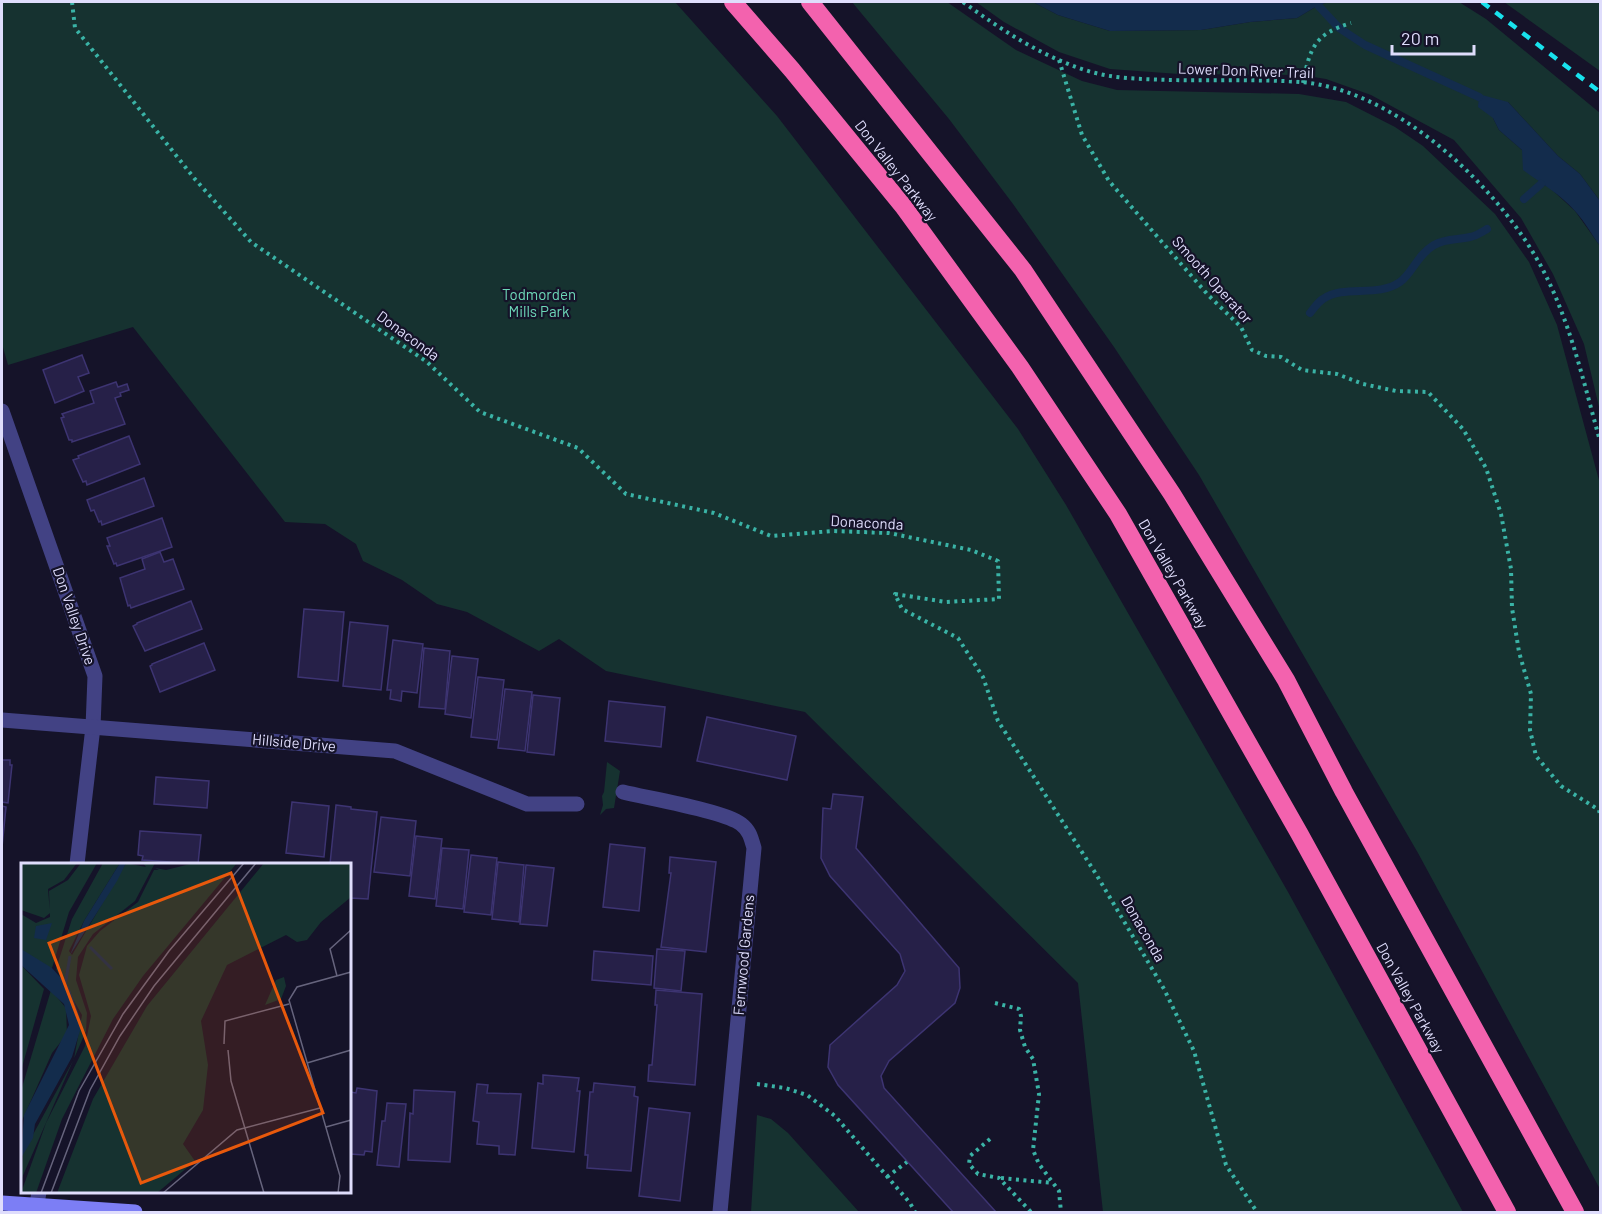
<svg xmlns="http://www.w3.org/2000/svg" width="1602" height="1214" font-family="Barlow,sans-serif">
	<rect width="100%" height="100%" fill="#151329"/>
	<g fill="#163230">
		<polygon points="2,2 675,2 777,116 1018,429 1066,505 1288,892 1463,1212 1103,1212 1078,983 805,712 606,671 559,639 539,651 467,612 437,604 402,580 363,561 356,544 325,524 285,522 133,327 8,365 2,344"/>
		<polygon points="852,2 947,2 1016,50 1082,81 1117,90 1299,94 1346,102 1395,127 1423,146 1495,214 1529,262 1557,325 1600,484 1600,1189 1418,853 1199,475 1114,347 1013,204 949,119"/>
		<polygon points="976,2 1033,2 1058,15 1110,31 1201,30 1250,22 1297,18 1317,6 1328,2 1459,2 1486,19 1600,113 1600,201 1580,174 1558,156 1508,102 1493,118 1499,130 1522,150 1541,184 1549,187 1575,211 1600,246 1600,411 1584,344 1553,274 1521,218 1454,140 1371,95 1326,79 1301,75 1179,74 1110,69 1059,52 1004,22"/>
		<polygon points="1504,2 1600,2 1600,71"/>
		<polygon points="607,762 620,771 614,808 606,809 600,815 603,805 602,796 604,792"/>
		<polygon points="757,1115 771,1119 788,1133 859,1212 751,1212"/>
	</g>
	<g fill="#132c4c">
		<polygon points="1033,2 1328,2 1317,6 1297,18 1250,22 1201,30 1110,31 1058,15"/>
		<path d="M1482,95L1508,102L1558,156L1580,174L1600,201V246C1592,235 1585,222 1575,211C1560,194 1541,183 1523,170L1522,150L1499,130L1493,118L1478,107L1479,97Z"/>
	</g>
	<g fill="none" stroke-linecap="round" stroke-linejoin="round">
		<g stroke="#132c4c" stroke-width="8">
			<polyline points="1315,2 1339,28 1365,45 1479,97"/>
			<polyline points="1524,199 1541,184"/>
			<path d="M1310,313C1314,308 1318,302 1323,299C1345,284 1377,298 1400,282C1412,274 1417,255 1434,245C1446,238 1457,240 1470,237C1476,236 1482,232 1487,229"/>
		</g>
	</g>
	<g fill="#262048" stroke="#3d3472" stroke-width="1.5">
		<polygon points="82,355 89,373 78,377 84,391 55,403 43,370"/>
		<polygon points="116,382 118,387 127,384 129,390 120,393 121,396 115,398 125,424 72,442 72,440 69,440 61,418 64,417 62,414 94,403 90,391"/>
		<polygon points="129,436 140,464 87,485 86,481 83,482 73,460 79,458 78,456"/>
		<polygon points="144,478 154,506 102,525 101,521 99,522 94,510 91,511 87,500"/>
		<polygon points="162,518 172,547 117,566 116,563 114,564 107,546 110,546 107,538"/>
		<polygon points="160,552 164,562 173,559 184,589 131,608 130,605 128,606 120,578 145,569 142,559"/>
		<polygon points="191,601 202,629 145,651 133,626 137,624 137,623"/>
		<polygon points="304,609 344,612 338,681 298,677"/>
		<polygon points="350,622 388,626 381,690 343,686"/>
		<polygon points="393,640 423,644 417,693 402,691 401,701 390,699 391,690 387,690"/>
		<polygon points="204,643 215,670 160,692 150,666 152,665 152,664"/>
		<polygon points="424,648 450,651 445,709 419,707"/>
		<polygon points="452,656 478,659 471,718 445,714"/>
		<polygon points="478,677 504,680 497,740 471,737"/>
		<polygon points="505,689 532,692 525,751 498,748"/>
		<polygon points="533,695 560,698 554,755 527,752"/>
		<polygon points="609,701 665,707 661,747 605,741"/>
		<polygon points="707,717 796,736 787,780 697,761"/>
		<polygon points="2,760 10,760 10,765 12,765 8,803 2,802"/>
		<polygon points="156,777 209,781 207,808 154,804"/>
		<polygon points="833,794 863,797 856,848 959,968 960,988 955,1003 889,1061 881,1076 884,1088 996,1212 953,1212 838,1085 828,1067 830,1045 897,985 905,971 900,954 830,876 821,858 823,808 831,809"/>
		<polygon points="292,802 329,806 324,857 286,853"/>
		<polygon points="336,805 351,807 351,809 377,812 368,899 350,898 350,864 330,864"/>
		<polygon points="2,806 6,807 2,847"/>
		<polygon points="381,817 416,821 410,876 374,872"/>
		<polygon points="140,831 201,835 198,864 142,860 143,856 138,855"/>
		<polygon points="416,836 442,839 435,899 409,896"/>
		<polygon points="610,844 645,848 639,911 603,907"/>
		<polygon points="442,848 469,850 463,909 436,906"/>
		<polygon points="471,855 497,858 491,915 464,912"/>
		<polygon points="670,857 716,862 706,952 661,947 671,873 669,873"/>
		<polygon points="498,862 524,865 519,922 492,919"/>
		<polygon points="526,865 554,868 547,926 520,924"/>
		<polygon points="657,949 685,951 681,991 654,988"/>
		<polygon points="594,951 653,956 651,985 592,980"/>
		<polygon points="656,990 702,994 695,1085 648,1081 649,1065 652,1065 657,1005 655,1005"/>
		<polygon points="543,1075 579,1078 577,1091 580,1091 574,1152 532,1148 538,1083 543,1084"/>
		<polygon points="594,1083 635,1087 634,1096 638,1097 631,1171 587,1168 588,1155 585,1155 590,1092 593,1092"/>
		<polygon points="477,1084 488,1085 487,1093 521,1094 515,1155 499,1154 499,1146 477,1144 479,1122 473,1121"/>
		<polygon points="357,1088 377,1091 372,1152 365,1151 364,1155 350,1154 350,1092 356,1093"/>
		<polygon points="414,1090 455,1092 450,1162 408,1160 410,1113 413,1114"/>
		<polygon points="387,1103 406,1104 399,1167 377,1165 382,1121 385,1121"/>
		<polygon points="649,1108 690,1113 680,1201 639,1196"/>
	</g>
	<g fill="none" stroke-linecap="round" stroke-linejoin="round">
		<g stroke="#3ab3a6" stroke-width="4" stroke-dasharray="3 4.5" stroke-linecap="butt">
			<polyline points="72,2 75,28 194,178 251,242 427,362 480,412 578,448 626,494 714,513 771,536 833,531 889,533 971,550 998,561 999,599 946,602 895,594 902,609 958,638 983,677 998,721 1096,874 1164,989 1194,1051 1226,1165 1257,1212"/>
			<path d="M963,2C1002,30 1039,55 1085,70C1111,79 1142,79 1170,80C1213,81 1258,79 1301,82C1397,90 1500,188 1543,270C1571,324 1584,384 1600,441"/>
			<polyline points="1059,60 1082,135 1109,181 1208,295 1241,327 1252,350 1266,356 1281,357 1302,370 1337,374 1363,384 1396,391 1428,392 1463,429 1486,468 1501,514 1511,569 1512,608 1519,652 1531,694 1530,730 1536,756 1561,786 1599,810 1600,815"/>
			<path d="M1303,83C1310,47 1315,34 1351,23"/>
			<polyline points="995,1003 1019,1009 1021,1016 1020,1030 1025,1047 1033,1059 1039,1094 1033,1150 1039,1164 1059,1191 1061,1212"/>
			<polyline points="757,1084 785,1088 807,1095 835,1116 910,1203 915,1212"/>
			<polyline points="990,1139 970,1156 969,1164 978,1174 999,1178 1031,1212"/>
			<polyline points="887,1177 907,1162"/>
			<polyline points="1001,1178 1053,1183"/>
		</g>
		<g stroke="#424284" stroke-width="15">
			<polyline points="2,411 95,676 93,727 77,864"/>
			<polyline points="2,720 395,751 527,804 577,804"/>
			<path d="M623,792C647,798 725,811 741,824C750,831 751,838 754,848L720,1212"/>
			<polyline points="37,1204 39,1192"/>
		</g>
		<polyline stroke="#7c7ef5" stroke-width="15" points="2,1203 135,1212"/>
		<g stroke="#f362ae" stroke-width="18">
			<polyline points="733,2 792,70 903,206 1020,367 1118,514 1299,833 1507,1212"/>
			<polyline points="810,2 1023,270 1172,494 1286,680 1344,792 1575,1212"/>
		</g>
		<polyline stroke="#18e2ed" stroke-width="4.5" stroke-dasharray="9 8" stroke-linecap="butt" points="1482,2 1600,92"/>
	</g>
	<g text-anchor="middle" stroke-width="4.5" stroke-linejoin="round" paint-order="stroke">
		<g font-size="15" fill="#dfddfc" stroke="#151329">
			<text transform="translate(1246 71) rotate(2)" y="5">Lower Don River Trail</text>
			<text transform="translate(896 171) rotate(52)" y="5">Don Valley Parkway</text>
			<text transform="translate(1212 280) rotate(48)" y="5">Smooth Operator</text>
			<text transform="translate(408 336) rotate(36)" y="5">Donaconda</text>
			<text transform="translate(867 523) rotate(3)" y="5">Donaconda</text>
			<text transform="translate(1173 574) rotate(60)" y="5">Don Valley Parkway</text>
			<text transform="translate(74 616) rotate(71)" y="5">Don Valley Drive</text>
			<text transform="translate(294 743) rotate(5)" y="5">Hillside Drive</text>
			<text transform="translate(1143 929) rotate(60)" y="5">Donaconda</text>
			<text transform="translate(744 955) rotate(-85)" y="5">Fernwood Gardens</text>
			<text transform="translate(1410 998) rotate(61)" y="5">Don Valley Parkway</text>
		</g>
		<g font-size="15" fill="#6dd8b8" stroke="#151329">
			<text x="539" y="300">Todmorden<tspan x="539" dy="17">Mills Park</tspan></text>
		</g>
	</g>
	<g transform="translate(21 863)">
		<rect width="330" height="330" fill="#151329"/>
		<path d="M0,0H56L43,17L27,26L29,50L23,55L0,47ZM60,0H76L48,49L31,105L21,103L0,86V51L15,60L29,54L28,28L47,17ZM82,0H99L63,58L48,88L51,92L105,0L125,4L122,0H134L114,38L72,71L57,94L55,117L66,150L65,168L0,317L2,290L53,196L61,152L35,106L51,56ZM173,0H216L122,113L92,156L41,256L15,330H0L25,260L64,183L70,153L58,112L66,83L79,68L117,39L133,7H138L134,5L145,7ZM243,0H330V34L300,59L286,77L276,79L265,72L206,102L180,158L187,202L182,247L162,281L174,298L136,330H36L72,236L126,143ZM0,102L23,126L0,208ZM263,114L265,123L260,136L244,142L255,117ZM30,127L45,145L46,171L31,190L0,260V228Z" fill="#163230"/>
		<path d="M99,0H105L96,18L49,92L63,58ZM31,60L25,77L13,75L15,63ZM0,86L31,105L48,124L61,161L51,194L14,261L12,275L0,295L3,252L48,162L43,141L0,102Z" fill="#132c4c"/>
		<path fill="none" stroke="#132c4c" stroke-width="3" d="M69,84L91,106M44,123L49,93"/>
		<path fill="none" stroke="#66647d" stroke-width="1.5" d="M316,113L309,86L330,67M203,181L204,158L268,141M207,187L210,218L243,330M286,200L330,187M305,264L330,257M20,330L58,228L102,151L148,88L223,0M30,330L69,227L99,173L133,123L235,0M142,330L216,267L299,245M317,330L319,313L268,137L276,124L330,109"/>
		<path fill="#e8590c" fill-opacity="0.15" stroke="#e8590c" stroke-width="3" d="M210,10L302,250L120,320L28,80Z"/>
		<rect width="330" height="330" fill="none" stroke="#dfddfc" stroke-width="3"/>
	</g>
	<rect width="1602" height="1214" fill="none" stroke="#dfddfc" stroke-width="6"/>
	<path d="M1392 45v9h82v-9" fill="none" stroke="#dfddfc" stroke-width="3"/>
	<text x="1401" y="45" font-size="18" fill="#dfddfc" stroke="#151329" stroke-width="4.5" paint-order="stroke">20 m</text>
</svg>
